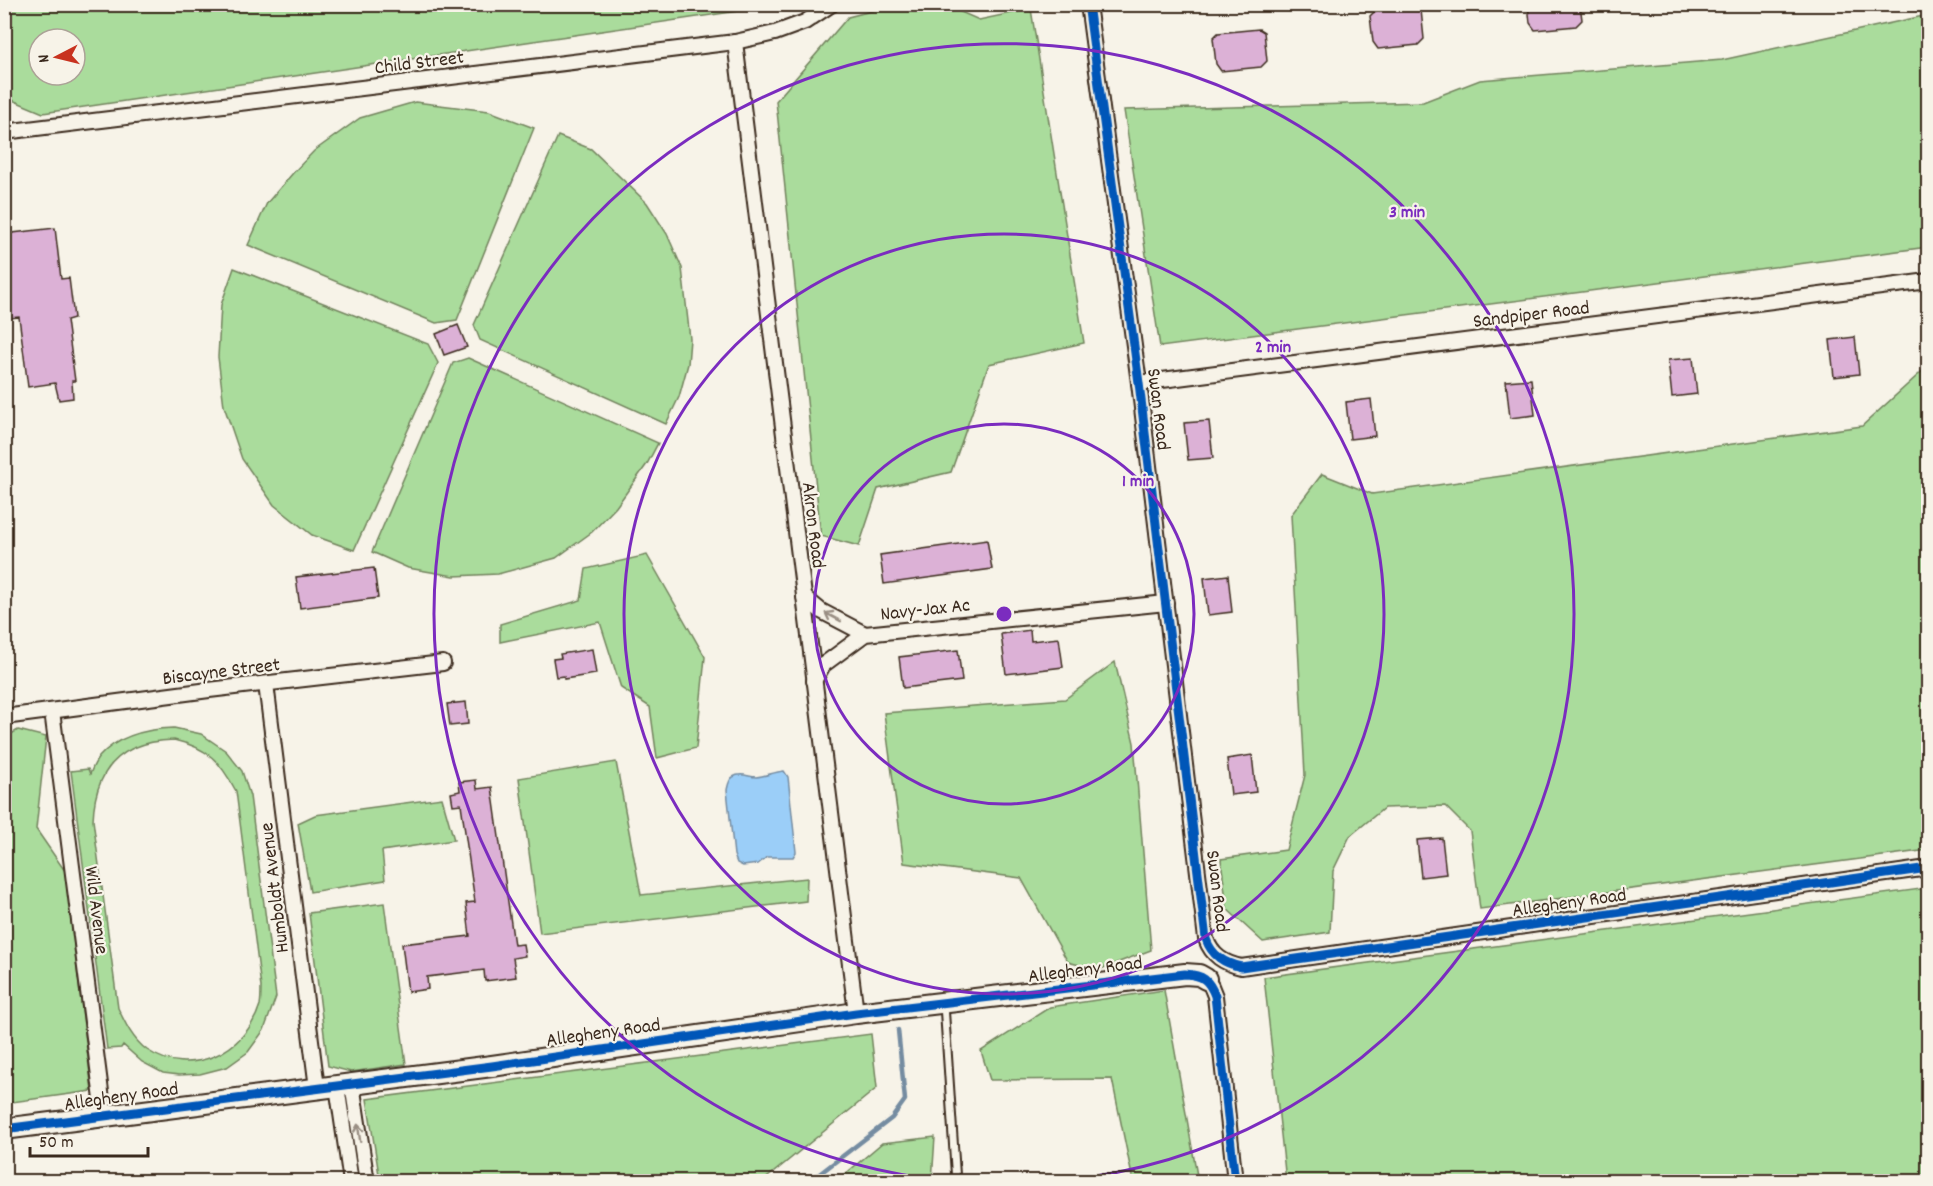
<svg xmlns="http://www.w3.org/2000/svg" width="1933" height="1186" font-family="Dekko,sans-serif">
	<rect width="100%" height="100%" fill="#f7f3e8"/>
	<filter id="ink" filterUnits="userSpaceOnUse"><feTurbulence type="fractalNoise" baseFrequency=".0167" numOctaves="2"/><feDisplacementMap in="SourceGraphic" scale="12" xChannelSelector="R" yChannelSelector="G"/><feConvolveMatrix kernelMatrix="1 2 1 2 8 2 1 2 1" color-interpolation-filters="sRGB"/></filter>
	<g filter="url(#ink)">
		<g fill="#aadc9c" stroke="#72835d" stroke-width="1.5" fill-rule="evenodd">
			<polygon points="898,4 945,5 979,20 1031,9 1084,343 989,364 951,472 878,489 859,546 821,536 776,101 848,17"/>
			<path d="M4,5L5,4L779,5L43,113L5,97ZM39,39H75V75H39Z"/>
			<polygon points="1928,15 1928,247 1160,347 1124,110 1423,102 1480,80 1722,60"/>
			<polygon points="415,102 489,111 534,128 457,320 436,323 248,245 267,203 293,173 314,151 360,118"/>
			<polygon points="558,136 591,149 647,203 667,234 682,268 690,339 688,364 679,397 666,424 480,340 474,325"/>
			<polygon points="234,268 428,344 438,363 354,550 312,535 274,505 242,459 224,406 218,357 221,305"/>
			<polygon points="468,358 658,443 647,464 616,507 592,532 556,558 498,574 454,576 408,568 372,552 453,363"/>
			<polygon points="1928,366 1928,850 1480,909 1470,831 1445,806 1384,808 1350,836 1333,871 1330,932 1263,942 1227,909 1221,859 1286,850 1305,775 1291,515 1322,474 1372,494 1862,426"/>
			<polygon points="647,555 705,657 696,748 657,758 650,707 621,688 600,622 500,642 500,624 581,600 586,569"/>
			<polygon points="1115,662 1134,743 1151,950 1098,970 1068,962 1021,878 904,863 884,713 1065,699"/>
			<path d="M174,728L201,734L226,751L242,771L250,796L276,997L264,1030L248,1052L227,1067L200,1074L179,1075L163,1073L142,1062L123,1045L121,1048L107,1049L71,771L88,769L90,774C92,769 95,762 99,757C118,735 146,729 174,728ZM174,740C208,748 220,761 236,791L261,987C261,993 261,1000 260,1005C246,1052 190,1079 147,1050C133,1040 125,1023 118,1008L93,820C95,768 122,741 174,740Z"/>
			<polygon points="18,730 46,737 36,829 65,871 92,1091 5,1103 4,738"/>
			<polygon points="616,762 641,895 807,878 806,901 540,933 519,778"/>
			<polygon points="442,798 454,840 382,851 385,880 310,892 298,823 315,815"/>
			<polygon points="1928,888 1928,1181 1286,1181 1264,977"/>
			<polygon points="384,903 406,1064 351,1072 328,1066 309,913"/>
			<polygon points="1164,990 1198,1181 1133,1181 1112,1079 990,1080 981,1051 1050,1007"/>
			<polygon points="871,1034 877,1088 763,1181 380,1181 367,1099"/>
			<polygon points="935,1137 932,1181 837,1181 882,1143"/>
		</g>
		<path fill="#9bcef8" stroke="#758ca1" stroke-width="1.5" d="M784,771L788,777L796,852L793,857H767L758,864L743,866L737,863L734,855L727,790C728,785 729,779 733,777C741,772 749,777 756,777C766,776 774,772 784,771Z"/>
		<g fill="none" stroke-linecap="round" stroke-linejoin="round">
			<polyline stroke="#758ca1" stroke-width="4.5" points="809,1182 892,1118 905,1100 898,1030"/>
		</g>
		<g fill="#dcb1d6" stroke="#3b2a1e" stroke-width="1.5">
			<polygon points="1528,4 1580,4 1582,20 1576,26 1535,30 1530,23"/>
			<polygon points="1416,7 1421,10 1424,39 1418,45 1378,49 1373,42 1370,16 1375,11"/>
			<polygon points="1259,29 1264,32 1267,61 1261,67 1221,71 1216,64 1213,38 1218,33"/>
			<polygon points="55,228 61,279 69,278 74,318 67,320 75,381 72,381 73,398 59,400 55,383 28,387 19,317 9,318 4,283 4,234"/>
			<polygon points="458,325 467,347 444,355 436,334"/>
			<polygon points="1855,337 1859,374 1834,377 1830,340"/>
			<polygon points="1693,358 1697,394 1672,397 1668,360"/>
			<polygon points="1531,379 1535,415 1510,418 1506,381"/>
			<polygon points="1371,399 1375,436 1350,439 1346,402"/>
			<polygon points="1209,421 1213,458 1188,460 1184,423"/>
			<polygon points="987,540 992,569 884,584 880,555"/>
			<polygon points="374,568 378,598 300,608 296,577"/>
			<polygon points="1228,575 1232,612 1208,615 1204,578"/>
			<polygon points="1030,630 1031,641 1059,638 1063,667 1006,674 1001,634"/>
			<polygon points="592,649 596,674 564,679 564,676 556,677 553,659 561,658 560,654"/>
			<polygon points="958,650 962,681 903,688 899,657"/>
			<polygon points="466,702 468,724 450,726 447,704"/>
			<polygon points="1252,755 1256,792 1231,795 1227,759"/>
			<polygon points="476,780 477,789 492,787 514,945 523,944 525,956 513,958 516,977 485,981 484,970 427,977 428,989 408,992 402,944 470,936 466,903 475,902 461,804 453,805 451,793 460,791 459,782"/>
			<polygon points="1442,838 1446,874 1421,877 1417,840"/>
		</g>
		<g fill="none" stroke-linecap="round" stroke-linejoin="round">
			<g stroke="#3b2a1e" stroke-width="11">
				<polyline id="lane" points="944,1004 956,1182"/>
			</g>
			<g stroke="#3b2a1e" stroke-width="18">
				<g id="street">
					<path d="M1088,4L1139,383L1206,939C1212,956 1224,963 1241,967L1928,868"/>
					<polyline points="735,42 856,1013"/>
					<polyline points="4,132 735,42 775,33 805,22 832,4"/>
					<polyline points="1139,383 1928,281"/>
					<polyline points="804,597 821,611 865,634"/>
					<polyline points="814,681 823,665 865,634 1166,603"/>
					<polyline points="266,684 317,1088"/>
					<polyline points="52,711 104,1115"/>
					<polyline points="4,717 209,690 443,663"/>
					<polyline points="1206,979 1211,986 1215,996 1235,1182"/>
					<polyline points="352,1084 367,1182"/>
					<polyline points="337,1086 351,1182"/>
				</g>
			</g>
			<g stroke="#3b2a1e" stroke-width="24">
				<polyline id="secondary" points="4,1129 492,1066 856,1013 1185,974 1199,975 1206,979"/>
			</g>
			<use href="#lane" stroke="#f7f3e8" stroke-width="7"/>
			<use href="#street" stroke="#f7f3e8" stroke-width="14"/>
			<use href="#secondary" stroke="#f7f3e8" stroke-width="20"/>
			<g stroke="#f7f3e8" stroke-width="13">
				<g id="cycleway">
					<path d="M1088,4L1139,383L1206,939C1212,956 1224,963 1241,967L1928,868"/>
					<path d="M4,1129L492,1066L856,1013L1185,974C1203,975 1209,980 1215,996L1235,1182"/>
				</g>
			</g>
			<use href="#cycleway" stroke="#0057b8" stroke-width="9"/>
		</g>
		<defs><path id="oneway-shaft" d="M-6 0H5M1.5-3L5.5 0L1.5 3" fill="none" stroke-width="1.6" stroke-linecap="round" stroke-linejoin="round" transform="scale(1.5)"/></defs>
		<g stroke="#998e83">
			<use href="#oneway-shaft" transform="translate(833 617) rotate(-152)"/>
			<use href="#oneway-shaft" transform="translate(359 1133) rotate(-98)"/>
		</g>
	</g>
	<g fill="none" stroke="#7b2cbf" stroke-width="3">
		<circle cx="1004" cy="614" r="190"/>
		<circle cx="1004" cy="614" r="380"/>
		<path d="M949 1181A570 570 0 1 1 1059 1181"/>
	</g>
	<g text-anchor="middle" stroke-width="4.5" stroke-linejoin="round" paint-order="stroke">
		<g font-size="20" fill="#3b2a1e" stroke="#f7f3e8">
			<text transform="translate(419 61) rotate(-7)" y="7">Child Street</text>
			<text transform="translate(1531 313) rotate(-7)" y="7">Sandpiper Road</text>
			<text transform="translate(1160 409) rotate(83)" y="7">Swan Road</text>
			<text transform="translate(815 525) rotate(83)" y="7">Akron Road</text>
			<text transform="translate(925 608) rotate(-6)" y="7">Navy-Jax Ac</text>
			<text transform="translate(221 670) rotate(-7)" y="7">Biscayne Street</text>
			<text transform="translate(273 888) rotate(-97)" y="7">Humboldt Avenue</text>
			<text transform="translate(1219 891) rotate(83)" y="7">Swan Road</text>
			<text transform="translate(1569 901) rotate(-8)" y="7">Allegheny Road</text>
			<text transform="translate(98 910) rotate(83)" y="7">Wild Avenue</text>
			<text transform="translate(1085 968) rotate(-7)" y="7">Allegheny Road</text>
			<text transform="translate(603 1031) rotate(-8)" y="7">Allegheny Road</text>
			<text transform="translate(121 1095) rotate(-8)" y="7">Allegheny Road</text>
		</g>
	</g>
	<circle cx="1004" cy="614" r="9" fill="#7b2cbf" stroke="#f7f3e8" stroke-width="3"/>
	<g font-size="18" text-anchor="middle" font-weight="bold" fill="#7b2cbf" stroke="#f7f3e8" stroke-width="4.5" stroke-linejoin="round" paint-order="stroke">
		<text x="1407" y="217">3 min</text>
		<text x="1273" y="352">2 min</text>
		<text x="1138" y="486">1 min</text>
	</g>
	<rect width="1933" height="1186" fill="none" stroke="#f7f3e8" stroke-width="24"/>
	<rect x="12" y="12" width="1909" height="1162" fill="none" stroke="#3b2a1e" stroke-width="2" filter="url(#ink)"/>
	<g transform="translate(57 57) rotate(263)"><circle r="28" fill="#f7f3e8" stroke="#aca397" stroke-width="1.5"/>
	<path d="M0-4.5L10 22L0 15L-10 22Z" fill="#c8321e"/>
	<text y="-9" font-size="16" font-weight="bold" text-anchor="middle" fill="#3b2a1e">N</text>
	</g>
	<path d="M30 1147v9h118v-9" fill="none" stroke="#3b2a1e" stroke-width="3"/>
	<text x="39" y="1147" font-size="18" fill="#3b2a1e" stroke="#f7f3e8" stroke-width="4.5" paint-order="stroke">50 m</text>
</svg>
